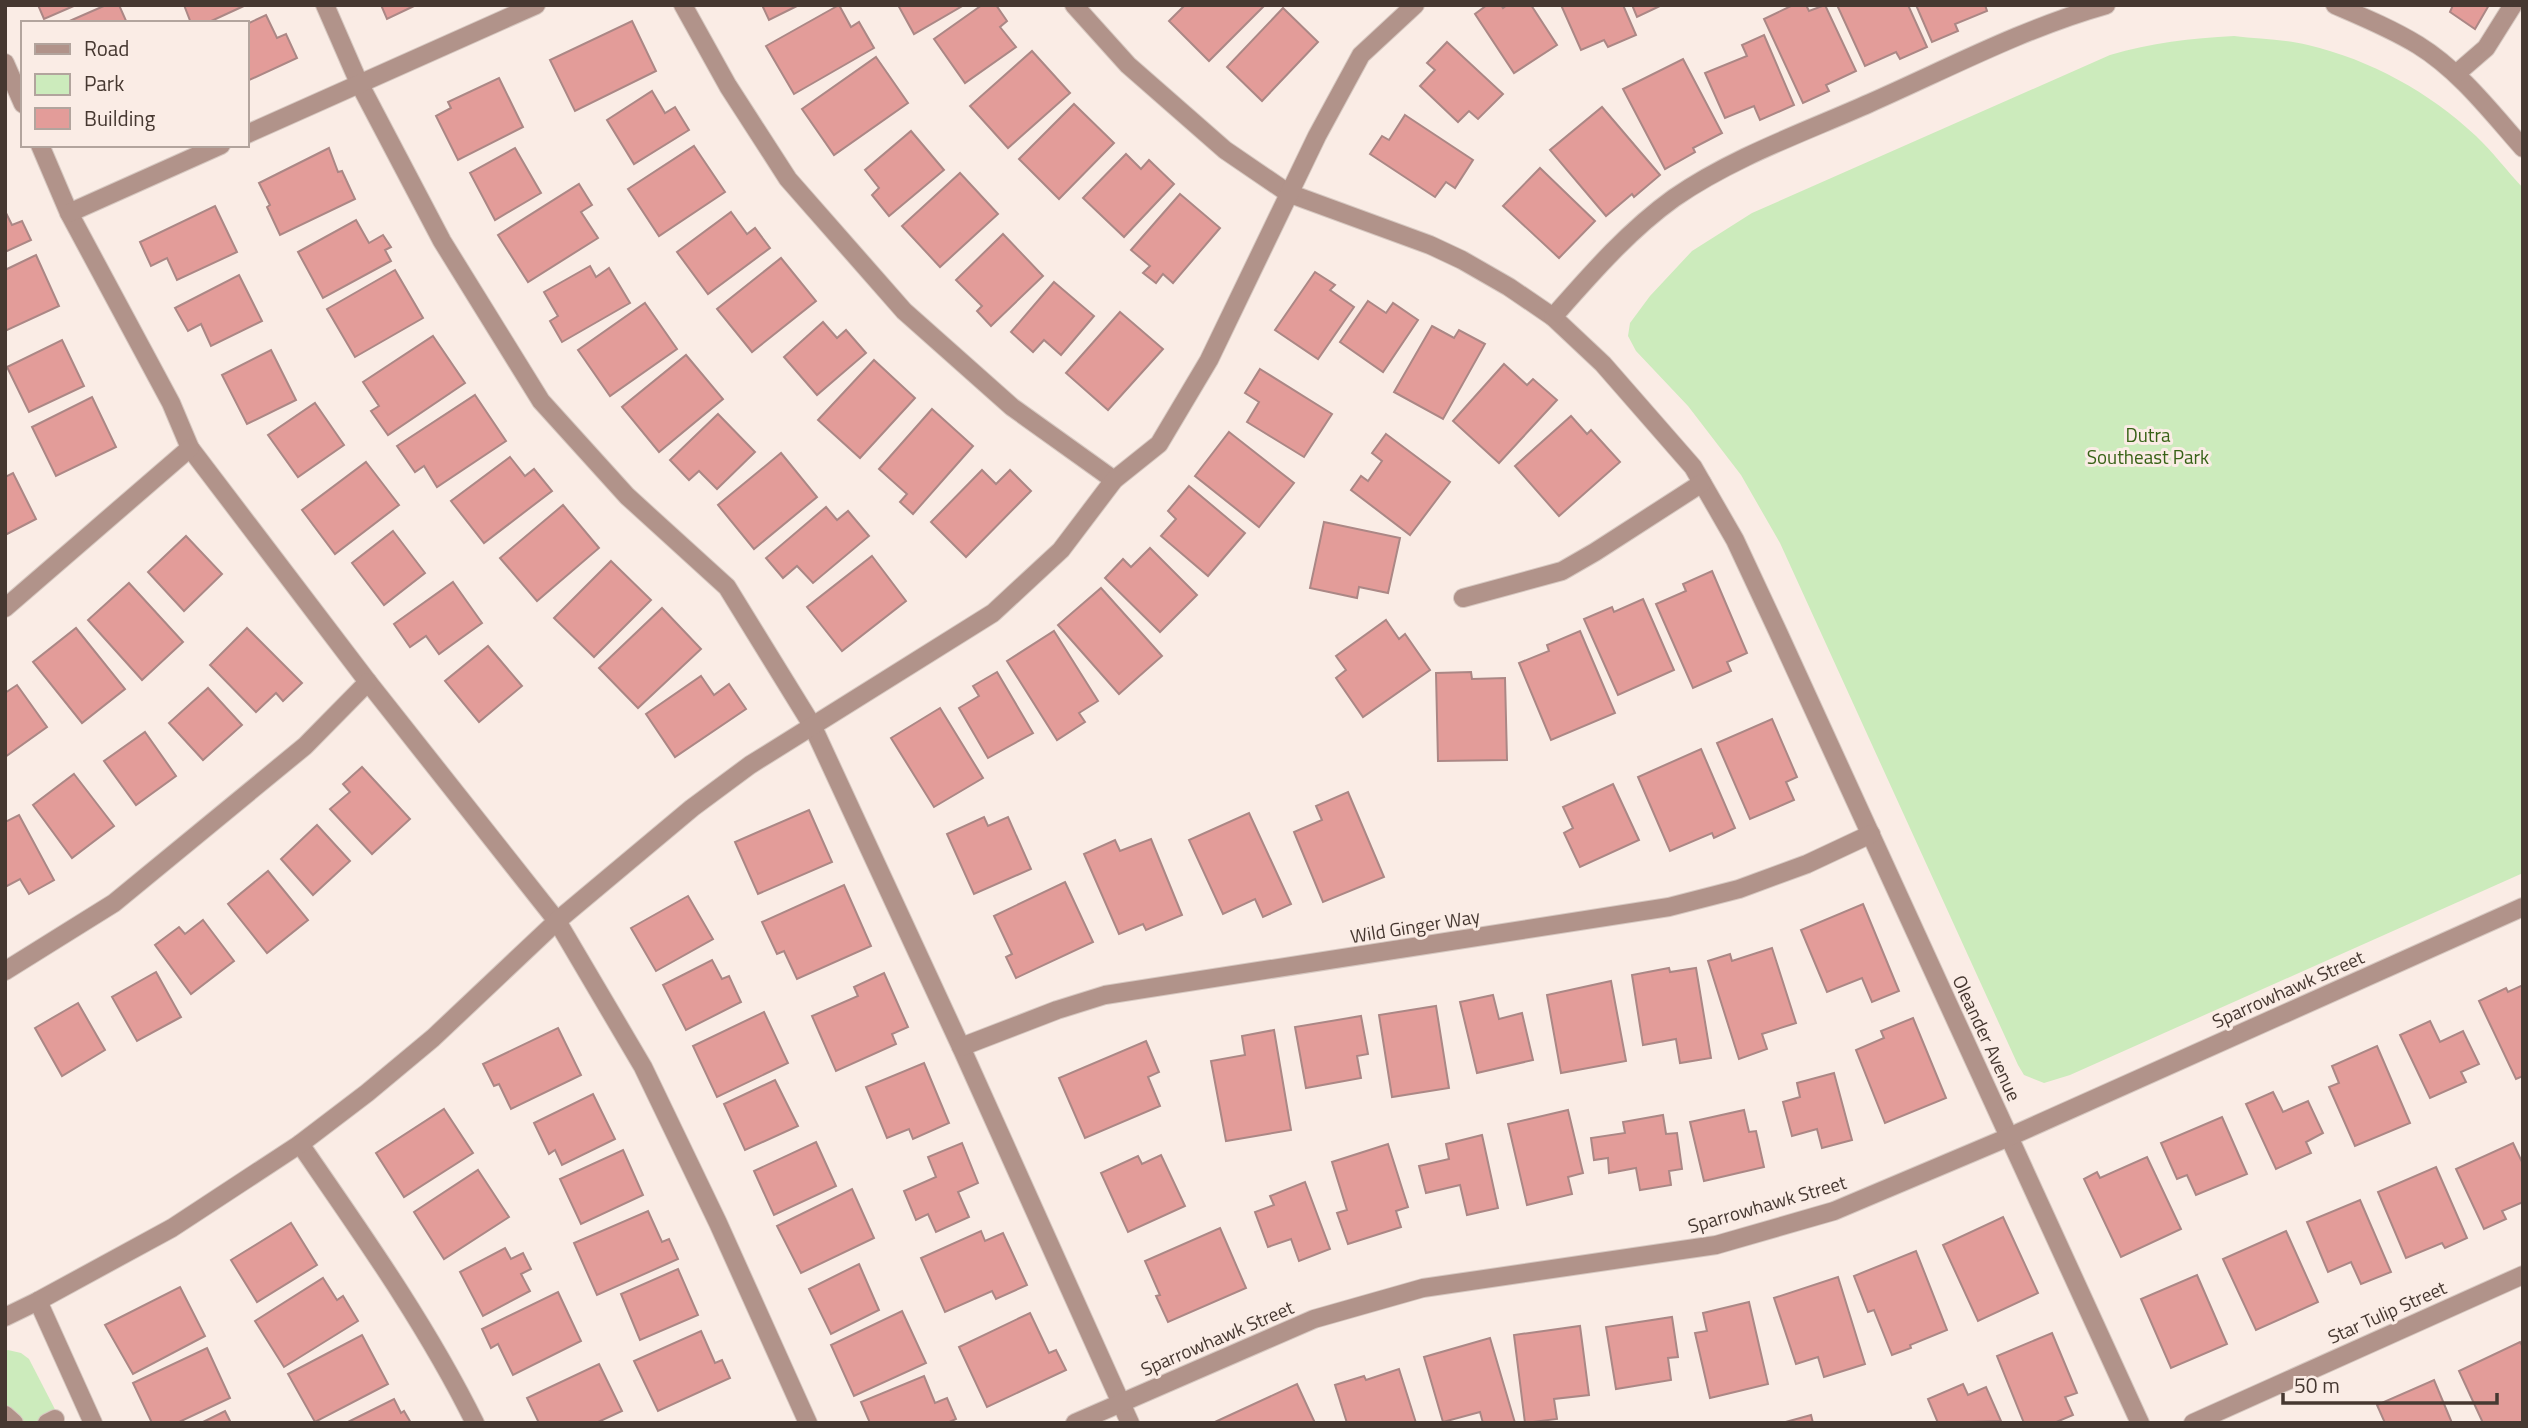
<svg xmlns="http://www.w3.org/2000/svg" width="2528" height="1428" font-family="'Titillium Web',sans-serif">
	<rect width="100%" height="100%" fill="#faece5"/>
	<g fill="#ccebbc">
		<path d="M2234,36C2258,39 2284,39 2308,45C2371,60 2429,92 2476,136C2493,152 2507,171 2523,188V873L2070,1075L2044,1083L2024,1075L2018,1065L1780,543L1741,475L1688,406L1636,351L1628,336L1630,323L1650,296L1692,251L1752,213L2110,55C2151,43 2191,38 2234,36Z"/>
		<polygon points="8,1350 21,1353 29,1359 62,1423 5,1423 5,1351"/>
	</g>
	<g fill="#e39c99" stroke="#ab8785" stroke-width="2">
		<polygon points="38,5 76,5 44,19"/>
		<polygon points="106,5 119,5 127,23 65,23"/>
		<polygon points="184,5 246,5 207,23 191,23"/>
		<polygon points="381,5 414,5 414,6 387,19"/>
		<polygon points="762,5 799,5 769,20"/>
		<polygon points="839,5 851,27 859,22 874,48 794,94 766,46"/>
		<polygon points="898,5 964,5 914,34"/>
		<polygon points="982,5 996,5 1007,21 1000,27 1016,47 965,83 934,39"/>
		<polygon points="1185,5 1265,5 1209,61 1169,21"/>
		<polygon points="1487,5 1501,5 1503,8 1507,5 1531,5 1557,45 1514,73 1475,14"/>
		<polygon points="1561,5 1623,5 1636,35 1608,47 1604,40 1581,50"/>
		<polygon points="1632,5 1662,5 1637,17"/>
		<polygon points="1793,5 1806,5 1809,11 1825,5 1856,71 1826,85 1829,91 1803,103 1764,19"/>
		<polygon points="1837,5 1908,5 1927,47 1900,59 1896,52 1865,66"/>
		<polygon points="1916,5 1985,5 1987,11 1955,24 1958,31 1932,42"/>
		<polygon points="2453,5 2489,5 2475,29 2450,12"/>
		<polygon points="1283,8 1318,42 1262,101 1227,67"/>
		<polygon points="266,15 277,38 286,34 297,58 247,81 247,24"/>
		<polygon points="632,21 656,71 575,111 550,60"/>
		<polygon points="1764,35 1794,105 1760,120 1754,106 1725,118 1705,73 1747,56 1742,45"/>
		<polygon points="1447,42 1503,94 1478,119 1469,111 1458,122 1420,86 1435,70 1427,63"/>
		<polygon points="1032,51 1070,93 1008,148 970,106"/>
		<polygon points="876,57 908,103 834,155 802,109"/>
		<polygon points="1683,59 1722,133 1693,148 1695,152 1665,169 1623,89"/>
		<polygon points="499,78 523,127 458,160 436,116 451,108 448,102"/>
		<polygon points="652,91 665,113 675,107 689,130 634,164 607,120"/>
		<polygon points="1074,104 1114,143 1059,199 1019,159"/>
		<polygon points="1602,107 1660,175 1634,197 1632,194 1606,216 1550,150"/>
		<polygon points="1405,115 1473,160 1455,188 1446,182 1435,197 1370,154 1382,136 1389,140"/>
		<polygon points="911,131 944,170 889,216 872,195 879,188 865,170"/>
		<polygon points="694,146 725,192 659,236 628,189"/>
		<polygon points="329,148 338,172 342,171 355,199 280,235 267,207 270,205 259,183"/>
		<polygon points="515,148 541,193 495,220 470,173"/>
		<polygon points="1126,154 1141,169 1149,160 1174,184 1124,237 1083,198"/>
		<polygon points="1540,168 1595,221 1559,258 1503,206"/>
		<polygon points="960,173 998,214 940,267 902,226"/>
		<polygon points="579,184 592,205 581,212 598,238 528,282 498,235"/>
		<polygon points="1180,194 1220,228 1173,283 1163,274 1156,283 1143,273 1150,266 1131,250"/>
		<polygon points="215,206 237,252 177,280 167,258 151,266 140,242"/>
		<polygon points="5,211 12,225 22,221 31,240 5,252"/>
		<polygon points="731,212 747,234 755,228 770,248 708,294 677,252"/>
		<polygon points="356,220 369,243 383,235 391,247 385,250 391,261 323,298 298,252"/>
		<polygon points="1003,234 1043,276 991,326 977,311 982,306 956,280"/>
		<polygon points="36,255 59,306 5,331 5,270"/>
		<polygon points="781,258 816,301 752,352 717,309"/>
		<polygon points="590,266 596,277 609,268 630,303 562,342 550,321 558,316 544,292"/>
		<polygon points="395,270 423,318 355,357 327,309"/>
		<polygon points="1315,272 1335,285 1330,290 1354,307 1318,359 1275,330"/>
		<polygon points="239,275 262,321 211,346 201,324 188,331 175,308"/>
		<polygon points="1054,282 1094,316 1061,355 1044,340 1033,352 1011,332"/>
		<polygon points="1368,301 1386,313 1393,303 1418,320 1383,372 1340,342"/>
		<polygon points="645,303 677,349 610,396 578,350"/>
		<polygon points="1120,312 1163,349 1108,410 1066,373"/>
		<polygon points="823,322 837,338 846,330 866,353 817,395 784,357"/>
		<polygon points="1432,326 1454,338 1459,330 1485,344 1443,419 1394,392"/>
		<polygon points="433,336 465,383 388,435 371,411 379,406 363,382"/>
		<polygon points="62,340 84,386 29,412 7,367"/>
		<polygon points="271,350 296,400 247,424 222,375"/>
		<polygon points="686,355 723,399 659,452 622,407"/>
		<polygon points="874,360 915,398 860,458 818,420"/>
		<polygon points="1504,364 1527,385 1533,379 1557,400 1499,463 1453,421"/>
		<polygon points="1260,369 1332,414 1304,457 1247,422 1259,402 1245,393"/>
		<polygon points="475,395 506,441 437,487 424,466 415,472 397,446"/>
		<polygon points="92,397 116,447 56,476 32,427"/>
		<polygon points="315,403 344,445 298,477 268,435"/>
		<polygon points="932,409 973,446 913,514 900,502 907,494 879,469"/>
		<polygon points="718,414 755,452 717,489 699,471 689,480 670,460"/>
		<polygon points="1571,416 1587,434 1591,430 1620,462 1559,516 1515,466"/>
		<polygon points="1229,432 1294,483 1259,527 1195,476"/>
		<polygon points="1386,434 1450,482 1410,535 1351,490 1361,476 1368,481 1382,461 1372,453"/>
		<polygon points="781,453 817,497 754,549 718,505"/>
		<polygon points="510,457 525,476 534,469 552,491 484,543 451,501"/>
		<polygon points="366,462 399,505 335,554 302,510"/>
		<polygon points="982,470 996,484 1010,470 1031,491 966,557 931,522"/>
		<polygon points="13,473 36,519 5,535 5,477"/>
		<polygon points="1189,486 1245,533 1208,576 1161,536 1176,519 1168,511"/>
		<polygon points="563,505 599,548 537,601 500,558"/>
		<polygon points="826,507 837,520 848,511 869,536 813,583 797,566 783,578 766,558"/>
		<polygon points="1324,522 1400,538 1388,593 1359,587 1357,598 1310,588"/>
		<polygon points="393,531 425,573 384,605 352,563"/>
		<polygon points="186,536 222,574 184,611 148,572"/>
		<polygon points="1150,548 1197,595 1160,632 1105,578 1123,559 1131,567"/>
		<polygon points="872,556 906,601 842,651 807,607"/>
		<polygon points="611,561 651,600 594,657 554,618"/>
		<polygon points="1712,571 1747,653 1727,662 1731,671 1693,688 1656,604 1686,591 1683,584"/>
		<polygon points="453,582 482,623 439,654 426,636 410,647 394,624"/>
		<polygon points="129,583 183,642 142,680 88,620"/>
		<polygon points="1101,588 1162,656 1119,694 1058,625"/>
		<polygon points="1643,599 1674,670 1618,695 1584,619 1612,607 1614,612"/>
		<polygon points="662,608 701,649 638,708 599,668"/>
		<polygon points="1386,620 1399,639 1405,634 1430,670 1363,717 1336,678 1346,670 1336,656"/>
		<polygon points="76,628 125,689 82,723 33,662"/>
		<polygon points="247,628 302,683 283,701 276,693 256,712 210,665"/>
		<polygon points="1054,631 1098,701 1079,713 1085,722 1057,740 1007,661"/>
		<polygon points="1580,631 1615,713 1551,740 1519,663 1549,651 1547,645"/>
		<polygon points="488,646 522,686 479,722 445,681"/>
		<polygon points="997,672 1033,733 988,758 959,708 979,696 973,686"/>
		<polygon points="1471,672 1472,679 1505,678 1507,760 1438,761 1436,673"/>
		<polygon points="701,676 714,695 729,684 746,709 675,757 646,714"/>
		<polygon points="17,685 47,727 5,757 5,693"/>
		<polygon points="208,688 242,725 203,760 169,723"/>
		<polygon points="940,708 983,778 934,807 891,738"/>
		<polygon points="1772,719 1797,777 1786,782 1794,800 1750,819 1717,743"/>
		<polygon points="145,732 176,776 136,805 104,761"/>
		<polygon points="1701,749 1735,828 1714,838 1712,833 1670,851 1638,777"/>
		<polygon points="362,767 410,819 372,854 330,809 350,792 343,784"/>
		<polygon points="74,774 114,826 72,858 33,805"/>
		<polygon points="1613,784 1639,840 1580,867 1564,833 1573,828 1563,807"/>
		<polygon points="1348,792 1384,877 1323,902 1294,832 1322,820 1316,806"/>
		<polygon points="809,810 832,862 758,894 735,842"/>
		<polygon points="1249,813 1291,904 1263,917 1255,899 1223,914 1189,840"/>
		<polygon points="19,815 54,880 29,894 20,879 5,887 5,822"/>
		<polygon points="984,817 988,826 1008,817 1031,869 974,894 947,834"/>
		<polygon points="317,825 350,861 313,895 281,859"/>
		<polygon points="1151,839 1182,915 1146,930 1143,924 1119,934 1084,854 1115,840 1120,851"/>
		<polygon points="268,871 308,920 267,953 228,904"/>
		<polygon points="1065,882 1093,942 1016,978 1006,957 1012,954 994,916"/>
		<polygon points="844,885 871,946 797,979 784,951 777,954 762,922"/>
		<polygon points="688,896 713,939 656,971 631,928"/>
		<polygon points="1863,904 1899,991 1872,1002 1862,978 1827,992 1801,930"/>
		<polygon points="203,920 234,961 191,994 155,945 179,927 185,934"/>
		<polygon points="1772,948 1796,1023 1762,1034 1767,1049 1739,1059 1708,961 1730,954 1732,961"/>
		<polygon points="712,960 722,979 729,976 741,1002 686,1030 663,985"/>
		<polygon points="1669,968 1670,972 1696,968 1711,1058 1680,1063 1676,1039 1643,1045 1632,975"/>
		<polygon points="156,972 181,1017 137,1041 112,997"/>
		<polygon points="884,973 908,1027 892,1034 896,1044 836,1071 812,1016 858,996 854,987"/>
		<polygon points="1611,981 1626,1061 1561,1073 1547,995"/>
		<polygon points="2523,985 2523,1076 2516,1079 2479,1001 2506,988 2508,992"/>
		<polygon points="1493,995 1499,1019 1522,1013 1533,1060 1477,1073 1460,1002"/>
		<polygon points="78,1003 105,1050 62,1076 35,1028"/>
		<polygon points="1436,1006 1449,1088 1392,1097 1379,1015"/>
		<polygon points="764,1012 788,1063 717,1097 693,1046"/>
		<polygon points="1361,1016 1368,1054 1357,1056 1361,1078 1306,1088 1295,1027"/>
		<polygon points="1913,1018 1946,1098 1885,1123 1856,1050 1884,1038 1881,1031"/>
		<polygon points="2430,1021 2440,1042 2463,1031 2479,1064 2461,1072 2466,1082 2430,1098 2400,1035"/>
		<polygon points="558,1028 581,1075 511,1109 499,1084 494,1086 483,1064"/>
		<polygon points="1274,1030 1291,1130 1226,1141 1211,1061 1245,1055 1242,1036"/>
		<polygon points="1146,1041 1159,1072 1148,1077 1160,1106 1085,1138 1059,1078"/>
		<polygon points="2377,1046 2410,1123 2355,1146 2329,1087 2339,1083 2332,1066"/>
		<polygon points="924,1063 949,1123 913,1139 909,1129 887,1138 866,1087"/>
		<polygon points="1834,1073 1852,1140 1822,1148 1817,1129 1792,1136 1783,1102 1800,1097 1797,1083"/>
		<polygon points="775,1080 798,1126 745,1150 724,1104"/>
		<polygon points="2273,1092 2283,1112 2308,1101 2323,1133 2306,1142 2311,1153 2276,1169 2246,1104"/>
		<polygon points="593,1094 615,1139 562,1165 555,1150 549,1154 534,1123"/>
		<polygon points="444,1109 473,1153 404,1197 376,1153"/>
		<polygon points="1568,1110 1583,1173 1568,1177 1572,1194 1527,1205 1508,1124"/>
		<polygon points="1744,1110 1749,1132 1756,1131 1764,1167 1704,1181 1690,1122"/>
		<polygon points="1663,1115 1666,1134 1677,1133 1682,1169 1669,1171 1671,1185 1640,1190 1636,1168 1609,1173 1608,1158 1594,1160 1591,1138 1625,1133 1623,1122"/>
		<polygon points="2222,1117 2247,1174 2196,1195 2187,1175 2177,1179 2161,1143"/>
		<polygon points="1482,1135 1498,1208 1467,1215 1460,1185 1426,1193 1419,1166 1449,1159 1446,1144"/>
		<polygon points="816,1142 836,1186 774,1215 754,1171"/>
		<polygon points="962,1143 978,1183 958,1192 969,1217 936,1232 928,1214 916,1220 904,1191 936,1177 928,1157"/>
		<polygon points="2513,1143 2523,1164 2523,1202 2502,1211 2506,1219 2484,1229 2456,1169"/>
		<polygon points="1388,1144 1408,1207 1396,1211 1401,1227 1348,1244 1337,1213 1347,1210 1332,1162"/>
		<polygon points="623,1150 643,1195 581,1224 560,1179"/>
		<polygon points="1161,1155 1185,1206 1128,1232 1101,1173 1138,1156 1142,1164"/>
		<polygon points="2147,1157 2181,1229 2121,1257 2084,1179 2097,1172 2100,1178"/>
		<polygon points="2436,1167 2467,1238 2445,1248 2442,1243 2406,1258 2378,1192"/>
		<polygon points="478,1170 509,1217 444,1259 414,1212"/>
		<polygon points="1305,1182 1330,1249 1299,1261 1291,1239 1268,1247 1255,1212 1274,1205 1270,1196"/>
		<polygon points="852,1189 874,1238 801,1273 777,1226"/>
		<polygon points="2360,1200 2391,1272 2361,1284 2351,1262 2328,1272 2307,1222"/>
		<polygon points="648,1211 662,1242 669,1239 678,1259 597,1295 574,1243"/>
		<polygon points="2003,1217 2038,1293 1978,1321 1943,1245"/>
		<polygon points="291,1223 317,1265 257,1302 231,1260"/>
		<polygon points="1220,1228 1246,1288 1168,1322 1156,1296 1160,1295 1145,1261"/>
		<polygon points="981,1231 985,1241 1003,1233 1027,1285 996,1299 992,1291 945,1312 921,1258"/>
		<polygon points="2286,1231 2318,1302 2256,1330 2223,1259"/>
		<polygon points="505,1248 511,1259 523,1253 531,1269 521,1274 530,1291 483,1316 460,1272"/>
		<polygon points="1916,1251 1947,1330 1910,1345 1911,1348 1892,1355 1874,1310 1868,1312 1854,1276"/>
		<polygon points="859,1264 879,1310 831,1334 809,1289"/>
		<polygon points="678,1269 698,1315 640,1340 621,1294"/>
		<polygon points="2197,1275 2227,1344 2171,1368 2141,1299"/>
		<polygon points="1838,1277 1865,1364 1824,1377 1818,1357 1796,1364 1774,1298"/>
		<polygon points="323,1278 337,1300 343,1296 358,1321 284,1367 255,1321"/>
		<polygon points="180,1287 205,1336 133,1374 105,1325"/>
		<polygon points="558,1292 581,1341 513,1375 498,1344 491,1348 482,1329"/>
		<polygon points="1749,1302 1768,1384 1710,1398 1695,1333 1707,1331 1703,1313"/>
		<polygon points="902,1311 926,1363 854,1396 831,1345"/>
		<polygon points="1030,1313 1049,1353 1056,1350 1066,1370 987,1407 959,1347"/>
		<polygon points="1672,1317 1678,1357 1668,1358 1671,1380 1616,1389 1606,1327"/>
		<polygon points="1580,1326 1589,1395 1554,1399 1557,1419 1525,1423 1514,1335"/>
		<polygon points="701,1331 715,1363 722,1360 730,1378 658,1411 634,1361"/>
		<polygon points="2052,1333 2077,1393 2065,1397 2073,1415 2054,1423 2024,1423 1997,1356"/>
		<polygon points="362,1335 388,1384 315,1422 288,1374"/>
		<polygon points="1490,1338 1515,1423 1483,1423 1480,1412 1443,1422 1424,1357"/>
		<polygon points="2520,1342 2523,1347 2523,1423 2483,1423 2459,1371"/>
		<polygon points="207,1348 230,1398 177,1423 152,1423 133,1383"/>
		<polygon points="599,1364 622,1411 596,1423 539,1423 527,1398"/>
		<polygon points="1399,1369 1416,1423 1347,1423 1335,1385 1364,1376 1366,1380"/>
		<polygon points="924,1376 935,1403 947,1398 956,1419 947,1423 870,1423 861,1402"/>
		<polygon points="2434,1380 2452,1423 2385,1423 2377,1405"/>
		<polygon points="1297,1384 1315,1423 1215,1423 1215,1422"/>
		<polygon points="1963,1384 1968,1395 1986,1387 2001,1421 1938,1423 1928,1399"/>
		<polygon points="394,1399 401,1413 404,1411 411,1423 346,1423"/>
		<polygon points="225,1411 231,1423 201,1423"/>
		<polygon points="1811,1415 1813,1423 1782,1423"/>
	</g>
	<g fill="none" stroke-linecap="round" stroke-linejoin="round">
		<g stroke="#d6c8c1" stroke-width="20">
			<g id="minor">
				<polyline points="325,5 359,83 442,241 541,401 627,496 727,587 812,725 961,1047 1130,1423"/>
				<polyline points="683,5 728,86 788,179 904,311 1012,407 1114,480"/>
				<polyline points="1074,5 1128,65 1225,150 1288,193 1430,245 1462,260 1509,287 1553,317 1603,364 1693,467 1735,540 1778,632 2140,1423"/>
				<path d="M2335,5C2363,17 2392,29 2418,45C2460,71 2491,112 2523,148"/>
				<polyline points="5,63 23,104"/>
				<polyline points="2456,74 2486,48 2513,5"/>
				<polyline points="247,134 536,5"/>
				<polyline points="40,145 69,213 171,403 190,448 368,682 557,921 643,1067 718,1223 808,1423"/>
				<polyline points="69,213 221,145"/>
				<path d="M1553,317C1590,275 1628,231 1674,198C1733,157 1805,132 1870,103C1947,69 2024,28 2106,5"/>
				<polyline points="1463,598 1562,571 1595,552 1702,483"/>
				<polyline points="5,608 190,448"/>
				<polyline points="5,971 114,903 305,746 368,682"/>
				<polyline points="961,1047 1057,1010 1105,995 1669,907 1739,889 1807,864 1871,834"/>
				<path d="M300,1144C362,1234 426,1324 475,1423"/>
				<polyline points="38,1301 93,1423"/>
				<polyline points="5,1317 38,1301 172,1228 300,1144 367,1093 433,1038 557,921 692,808 750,765 993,613 1061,550 1114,480 1159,444 1209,360 1317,136 1361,55 1415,5"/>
				<polyline points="5,1415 14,1423"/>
				<polyline points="47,1423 55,1419"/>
				<polyline points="1075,1423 1314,1319 1423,1288 1716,1245 1834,1211 2009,1137 2523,907"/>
				<polyline points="2193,1423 2523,1275"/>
			</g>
		</g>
		<use href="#minor" stroke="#b1938a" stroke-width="18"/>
	</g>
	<g text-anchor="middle" stroke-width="6" stroke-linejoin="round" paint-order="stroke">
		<g font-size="19" fill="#376216" stroke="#faece5">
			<text x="2148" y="442">Dutra<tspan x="2148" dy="22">Southeast Park</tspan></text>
		</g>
		<g font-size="19" fill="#463831" stroke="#faece5">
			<text transform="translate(1415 926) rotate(-9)" y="7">Wild Ginger Way</text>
			<text transform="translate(2288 989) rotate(-24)" y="7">Sparrowhawk Street</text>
			<text transform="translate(1987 1038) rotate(65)" y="7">Oleander Avenue</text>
			<text transform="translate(1767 1204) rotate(-16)" y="7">Sparrowhawk Street</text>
			<text transform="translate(2387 1312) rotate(-24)" y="7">Star Tulip Street</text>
			<text transform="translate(1217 1338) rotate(-23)" y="7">Sparrowhawk Street</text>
		</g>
	</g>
	<rect width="2528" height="1428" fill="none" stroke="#463831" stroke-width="14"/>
	<rect x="21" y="21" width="228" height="126" fill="#faece5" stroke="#b2a49d" stroke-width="2"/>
	<rect x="35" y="44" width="35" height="10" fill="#b1938a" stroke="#b2a49d" stroke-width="2"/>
	<text x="84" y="56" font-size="21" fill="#463831">Road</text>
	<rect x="35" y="74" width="35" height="21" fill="#ccebbc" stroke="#b2a49d" stroke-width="2"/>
	<text x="84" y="91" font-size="21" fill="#463831">Park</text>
	<rect x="35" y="108" width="35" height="21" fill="#e39c99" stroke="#b2a49d" stroke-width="2"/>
	<text x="84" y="126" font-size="21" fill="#463831">Building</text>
	<path d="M2283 1393v10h214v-10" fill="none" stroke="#463831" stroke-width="3.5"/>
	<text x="2294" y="1393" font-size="21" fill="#463831" stroke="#faece5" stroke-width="5" paint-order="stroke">50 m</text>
</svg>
